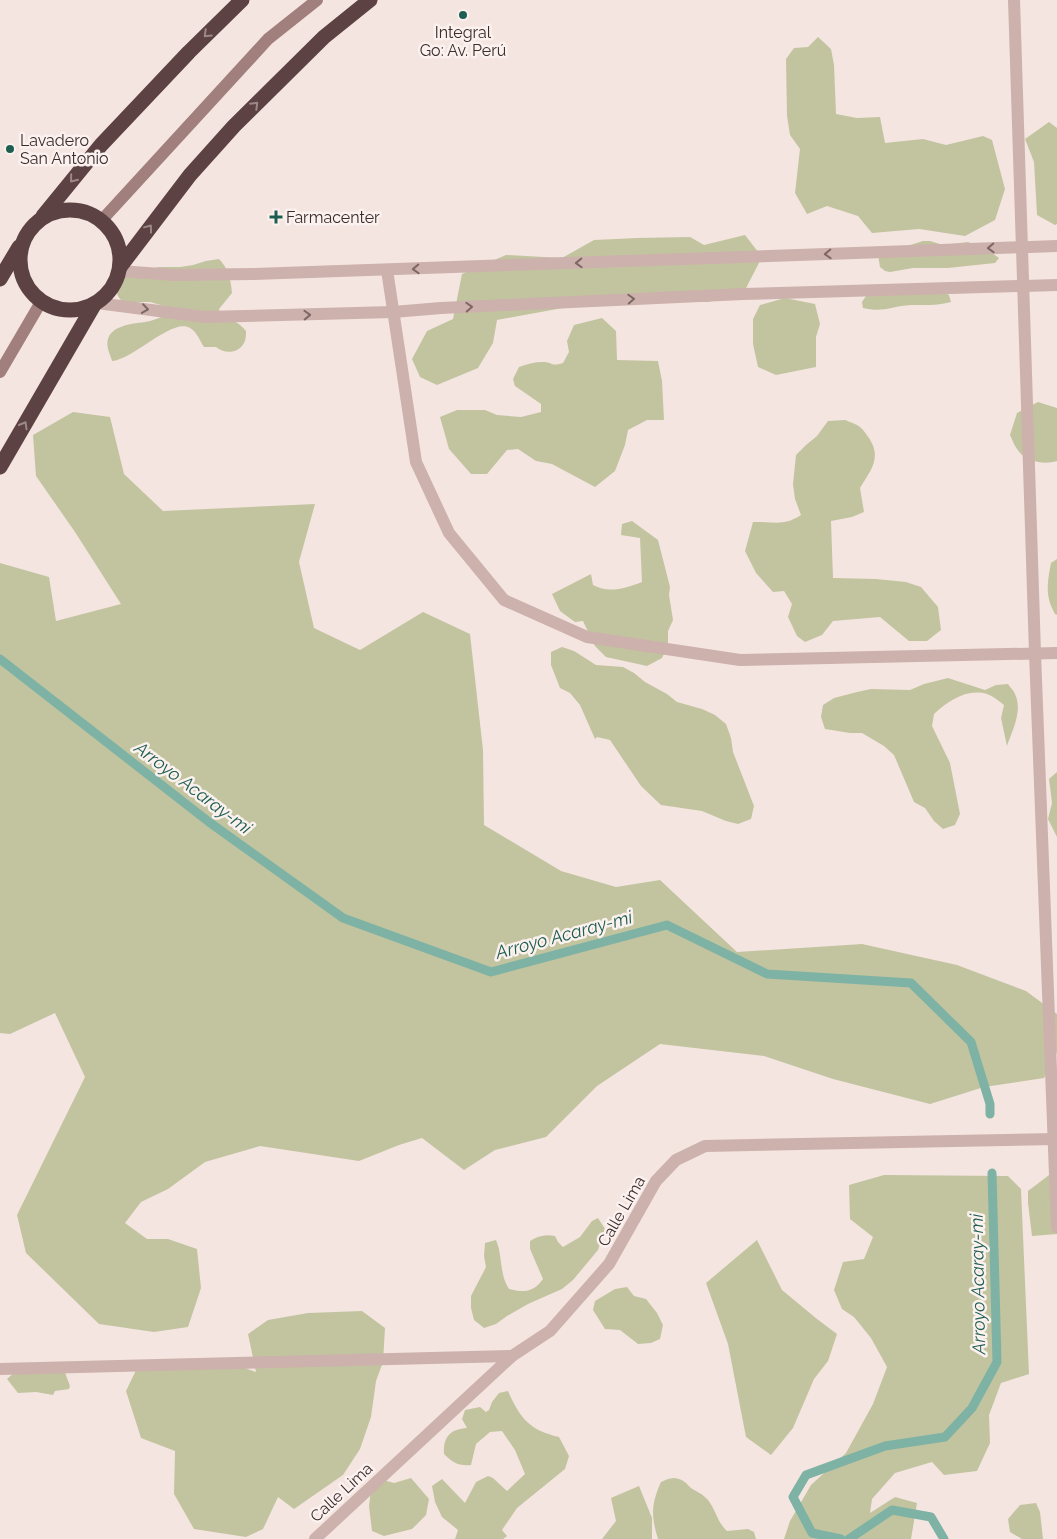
<svg xmlns="http://www.w3.org/2000/svg" width="1057" height="1539" font-family="Raleway,sans-serif">
	<rect width="100%" height="100%" fill="#f4e5e1"/>
	<g fill="#c2c49f">
		<polygon points="818,37 831,49 834,65 836,114 857,118 880,117 885,143 923,139 946,145 983,136 992,140 1005,189 995,220 965,236 919,229 872,233 858,216 827,206 807,214 795,193 800,149 790,135 787,116 786,59 794,48 808,47"/>
		<polygon points="1049,122 1057,128 1057,224 1055,225 1037,215 1034,162 1025,139"/>
		<polygon points="745,235 762,257 743,294 708,302 647,302 568,307 497,320 493,343 478,368 437,385 420,377 412,359 427,331 453,319 462,274 506,255 562,258 594,240 637,238 690,237 704,245"/>
		<polygon points="923,241 930,241 943,245 968,242 988,250 999,258 995,263 948,268 913,268 890,272 885,271 880,267 878,255"/>
		<path d="M219,259C228,268 231,280 232,293L219,309L220,315C230,319 239,322 246,331C246,334 246,340 244,343C238,354 224,354 216,347H204C200,341 197,332 190,328C173,317 134,359 112,361C111,357 109,353 108,349C103,326 130,324 145,322C152,321 158,318 164,316V306L150,302H123C113,292 115,285 124,274L159,267H180L193,265L206,261Z"/>
		<path d="M943,292L949,295L951,302C937,306 925,305 911,305C892,306 883,313 863,308L862,302L866,296Z"/>
		<polygon points="785,298 815,304 820,324 816,337 816,367 776,375 758,367 753,344 753,319 760,305"/>
		<path d="M602,318L616,331L617,360L658,361L662,381L664,420H647L628,430L625,445L615,471L595,487L552,464L536,461L518,449L507,450L487,474H471L449,449L440,417L457,410H485L497,415L521,417L541,412V404L515,386L513,379L519,367C527,364 534,362 543,362C553,362 550,367 563,363L569,352L567,341L574,325Z"/>
		<path d="M1038,402L1057,408V461C1044,465 1025,462 1017,449C1014,445 1012,439 1010,435L1017,413Z"/>
		<polygon points="73,412 110,417 124,474 163,511 315,504 299,562 314,628 360,650 423,612 470,634 483,750 484,825 561,871 616,887 660,880 737,952 862,944 957,965 1026,991 1057,1014 1057,1052 1044,1078 984,1087 930,1104 833,1079 764,1056 660,1044 597,1086 546,1137 495,1150 464,1170 422,1138 399,1145 359,1161 260,1146 205,1162 168,1189 141,1202 125,1223 147,1239 168,1239 197,1249 201,1288 188,1327 154,1332 99,1324 26,1253 17,1215 85,1077 55,1013 10,1034 0,1033 0,563 49,577 56,621 121,604 75,532 36,476 33,435"/>
		<path d="M845,420C860,426 860,425 869,438C882,458 871,470 860,488L864,512L852,517L831,521L833,578L876,579L906,582L921,587L938,607L941,630L927,641H909L880,617L833,621L822,635L805,642L797,636L788,617L792,604L784,591L773,592L756,573L745,551L753,522C773,521 783,527 801,515L795,499L793,484L796,455L806,445L817,436L828,421Z"/>
		<path d="M632,521L658,540L670,587L669,595L673,620L668,631V645L662,658L647,666L606,657L595,646L583,621L575,622L560,611L552,594L591,574L593,585C609,594 626,588 642,582L640,538L621,535L622,524Z"/>
		<path d="M1057,559V615L1055,614C1045,596 1047,584 1051,563Z"/>
		<polygon points="562,647 574,651 596,665 623,667 634,673 645,682 667,694 677,702 702,709 715,715 726,724 731,738 733,752 754,806 751,819 738,824 726,821 702,811 661,805 641,786 610,740 597,737 595,739 580,705 570,693 560,688 551,665 551,652"/>
		<path d="M948,678L985,690L996,685L1008,684C1010,687 1014,691 1015,694C1023,711 1012,731 1007,746L1001,718L1004,705C999,701 993,696 987,694C967,688 948,701 934,714L932,726L950,763L960,814L955,825L943,829L934,821L925,808L914,802L894,755L884,746L862,733H850L825,729L821,717L823,705L834,698L857,692L871,689L910,690L924,684Z"/>
		<polygon points="1057,772 1057,837 1048,819 1052,803 1049,779"/>
		<polygon points="1057,1169 1057,1234 1032,1236 1028,1203 1028,1191"/>
		<polygon points="884,1175 1008,1176 1021,1189 1029,1374 1001,1383 989,1415 990,1443 977,1471 944,1475 932,1462 895,1473 872,1499 870,1513 895,1497 917,1503 911,1539 784,1539 790,1521 811,1485 846,1453 873,1404 887,1367 871,1338 854,1317 842,1309 834,1290 843,1262 864,1259 873,1237 850,1219 849,1185"/>
		<path d="M598,1218L605,1229L598,1250L573,1280L562,1289L528,1304L507,1316L496,1324L484,1328L474,1320L471,1308V1296L486,1267L484,1256L485,1243L496,1240C503,1256 499,1274 509,1289C524,1293 534,1292 543,1279L530,1249V1241C538,1236 545,1234 555,1236L558,1242L563,1247L580,1237L592,1221Z"/>
		<polygon points="757,1240 782,1290 817,1319 837,1334 828,1361 814,1379 793,1428 771,1455 746,1437 728,1344 706,1283"/>
		<polygon points="627,1287 634,1296 646,1299 657,1313 663,1325 660,1339 651,1343 638,1344 620,1330 605,1329 593,1310 595,1301 615,1289"/>
		<polygon points="362,1311 385,1328 383,1362 376,1381 371,1417 360,1449 343,1475 294,1509 278,1497 263,1529 246,1537 194,1529 174,1494 175,1451 141,1438 126,1391 139,1364 230,1363 256,1372 248,1334 268,1320 308,1313"/>
		<polygon points="61,1362 70,1386 69,1389 55,1391 53,1395 36,1392 18,1393 7,1379 22,1366"/>
		<path d="M508,1391C520,1418 529,1430 559,1437L569,1456L565,1469L517,1508L502,1530L507,1536L503,1539H455L458,1530L442,1517L435,1502L432,1486L442,1479L465,1503L476,1482L488,1476L493,1478L507,1491L525,1474L515,1450L502,1431L490,1432L476,1444L471,1465C458,1466 453,1463 444,1454C443,1437 450,1429 467,1428L462,1419L465,1410L480,1407L486,1412L489,1410L492,1402L499,1393Z"/>
		<polygon points="411,1478 429,1499 426,1515 412,1529 384,1536 372,1531 369,1506 371,1490 383,1480 394,1483"/>
		<path d="M674,1478C683,1479 685,1482 691,1488C697,1492 703,1494 708,1500C716,1510 717,1522 727,1531L748,1529L754,1532L756,1539H658C651,1516 651,1504 661,1482L668,1479Z"/>
		<polygon points="639,1486 652,1518 652,1539 602,1539 616,1521 611,1498"/>
		<polygon points="1036,1503 1040,1512 1043,1539 1022,1539 1010,1532 1008,1519 1020,1505"/>
	</g>
	<g fill="none" stroke-linecap="round" stroke-linejoin="round">
		<g stroke="#7eb2a5" stroke-width="9">
			<polyline points="0,659 209,822 343,918 491,972 667,925 767,974 911,983 971,1042 990,1104 990,1114"/>
			<polyline points="841,1539 812,1533 793,1497 806,1475 885,1446 945,1437 972,1408 997,1362 992,1173"/>
			<polyline points="849,1539 892,1510 931,1517 944,1539"/>
		</g>
		<g stroke="#cdb1ac" stroke-width="12">
			<polyline points="1014,0 1035,653 1057,1227"/>
			<polyline points="387,270 416,462 449,533 504,600 587,637 740,660 1057,653"/>
			<polyline points="119,271 175,275 253,274 1057,246"/>
			<polyline points="97,303 205,317 393,312 441,308 743,294 1057,285"/>
			<polyline points="0,1369 512,1356"/>
			<polyline points="315,1539 512,1356 550,1331 609,1264 656,1181 676,1160 705,1146 1057,1139"/>
		</g>
		<g stroke="#a17f7d" stroke-width="12">
			<polyline points="101,221 268,39 317,0"/>
			<polyline points="0,372 41,302"/>
		</g>
		<g stroke="#5c4242" stroke-width="15">
			<circle cx="70" cy="260" r="50"/>
			<polyline points="43,216 101,145 189,52 242,0"/>
			<polyline points="120,267 190,175 234,126 324,37 370,0"/>
			<polyline points="0,279 19,247"/>
			<polyline points="0,467 94,305"/>
		</g>
	</g>
	<defs><path id="oneway-chevron" d="M-2-3.5L2.5 0L-2 3.5" fill="none" stroke-width="1.6" stroke-linecap="round" stroke-linejoin="round" transform="scale(1.25)"/></defs>
	<g stroke="#9c8887">
		<use href="#oneway-chevron" transform="translate(207 34) rotate(136)"/>
		<use href="#oneway-chevron" transform="translate(255 105) rotate(-45)"/>
		<use href="#oneway-chevron" transform="translate(73 179) rotate(129)"/>
		<use href="#oneway-chevron" transform="translate(149 228) rotate(-53)"/>
		<use href="#oneway-chevron" transform="translate(24 425) rotate(-60)"/>
	</g>
	<g stroke="#7d6765">
		<use href="#oneway-chevron" transform="translate(991 248) rotate(178)"/>
		<use href="#oneway-chevron" transform="translate(828 254) rotate(178)"/>
		<use href="#oneway-chevron" transform="translate(579 263) rotate(178)"/>
		<use href="#oneway-chevron" transform="translate(416 269) rotate(178)"/>
		<use href="#oneway-chevron" transform="translate(631 299) rotate(-3)"/>
		<use href="#oneway-chevron" transform="translate(469 307) rotate(-3)"/>
		<use href="#oneway-chevron" transform="translate(145 309) rotate(8)"/>
		<use href="#oneway-chevron" transform="translate(307 315) rotate(-2)"/>
	</g>
	<g fill="#1e5e50" stroke="#fbf1ee" stroke-width="2">
		<circle cx="463" cy="15" r="5"/>
		<circle cx="10" cy="149" r="5"/>
		<path d="M273.5 209.5h5v5h5v5h-5v5h-5v-5h-5v-5h5z"/>
	</g>
	<g text-anchor="middle" stroke-width="5" stroke-linejoin="round" paint-order="stroke">
		<g font-size="16" fill="#3b2b2b" stroke="#fbf1ee" text-anchor="start">
			<text x="463" y="38" text-anchor="middle">Integral<tspan x="463" dy="18">Go: Av. Perú</tspan></text>
			<text x="20" y="146">Lavadero<tspan x="20" dy="18">San Antonio</tspan></text>
			<text x="286" y="223">Farmacenter</text>
		</g>
		<g font-size="16" fill="#3b2b2b" stroke="#fbf1ee">
			<text transform="translate(621 1211) rotate(-60)" y="6">Calle Lima</text>
			<text transform="translate(341 1492) rotate(-43)" y="6">Calle Lima</text>
		</g>
		<g font-size="18" font-style="italic" fill="#1e5e50" stroke="#fbf1ee">
			<text transform="translate(193 788) rotate(37)" y="6">Arroyo Acaray-mi</text>
			<text transform="translate(564 935) rotate(-15)" y="6">Arroyo Acaray-mi</text>
			<text transform="translate(978 1284) rotate(-91)" y="6">Arroyo Acaray-mi</text>
		</g>
	</g>
</svg>
